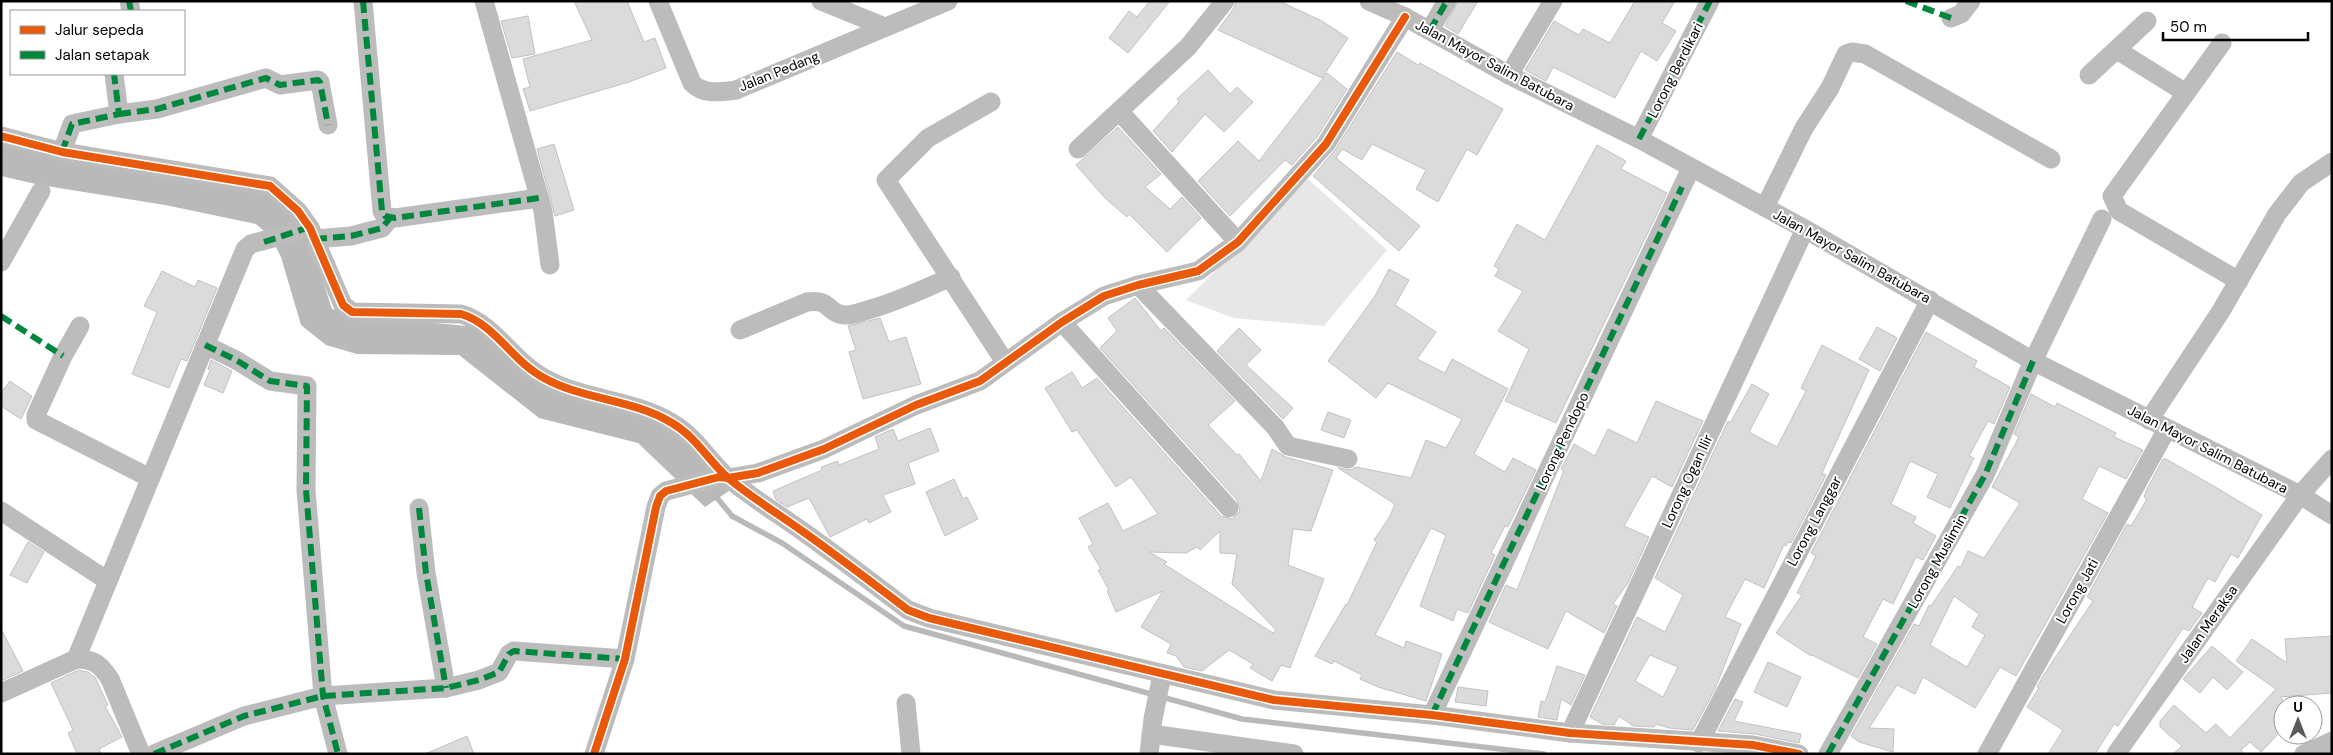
<svg xmlns="http://www.w3.org/2000/svg" width="2333" height="755" font-family="'DM Sans',sans-serif">
	<rect width="100%" height="100%" fill="#fff"/>
	<polygon fill="#e7e7e7" points="1308,179 1387,250 1324,326 1234,318 1186,300"/>
	<path fill="#b9b9b9" d="M1,141L267,188L290,211L315,257L332,309C381,322 432,321 483,328L512,362L666,423L707,462L729,491L705,507L638,443L539,418L459,355L357,354L326,345L301,325L281,257L271,237L256,224L165,205L40,185L1,176Z"/>
	<g fill="none" stroke-linecap="round" stroke-linejoin="round">
		<polyline stroke="#b9b9b9" stroke-width="5.5" points="713,493 732,516 782,543 904,626 1242,719 1544,754"/>
	</g>
	<g fill="#dbdbdb" stroke="#c2c2c2" fill-rule="evenodd">
		<polygon points="574,1 627,1 644,42 655,38 666,68 629,82 530,111 523,89 530,87 523,59 592,40"/>
		<polygon points="1150,1 1170,1 1128,53 1109,38 1129,11 1137,17"/>
		<polygon points="1236,1 1279,1 1322,21 1348,38 1322,78 1218,30 1234,8"/>
		<polygon points="1458,1 1478,1 1458,34 1445,26"/>
		<polygon points="1635,1 1675,1 1662,23 1676,31 1657,61 1641,51 1615,98 1553,67 1546,81 1525,70 1554,21 1579,35 1583,29 1610,43"/>
		<polygon points="528,16 535,54 512,58 501,21"/>
		<polygon points="1397,52 1418,65 1420,63 1503,109 1477,155 1467,149 1438,202 1416,189 1426,170 1372,144 1362,160 1342,149 1336,158 1420,226 1399,251 1313,176 1335,150"/>
		<polygon points="1208,70 1230,94 1237,87 1253,102 1224,132 1205,114 1172,152 1153,131 1179,102 1177,99"/>
		<polygon points="1327,73 1347,89 1317,137 1292,165 1285,160 1230,216 1198,181 1238,141 1259,161"/>
		<polygon points="1118,127 1161,174 1145,187 1170,209 1182,197 1201,218 1167,252 1129,214 1127,217 1105,198 1076,165"/>
		<polygon points="554,144 574,210 555,216 537,149"/>
		<polygon points="1597,145 1626,161 1621,169 1667,193 1556,423 1505,401 1529,349 1498,331 1523,291 1495,276 1499,269 1494,266 1517,224 1545,240"/>
		<polygon points="1389,269 1409,280 1395,305 1436,332 1417,359 1445,373 1452,359 1508,389 1474,454 1505,472 1513,458 1536,470 1508,527 1505,526 1491,553 1495,555 1468,613 1457,609 1453,621 1420,606 1446,535 1431,528 1375,635 1404,648 1406,641 1442,654 1426,701 1378,687 1360,679 1362,675 1334,661 1332,664 1315,656 1346,604 1347,605 1377,542 1374,540 1390,516 1395,504 1338,468 1351,470 1356,467 1411,478 1426,440 1446,448 1462,419 1388,383 1376,398 1328,361 1375,296"/>
		<polygon points="162,271 195,287 198,280 217,288 187,361 181,359 169,388 132,374 157,312 144,306"/>
		<path d="M1135,298L1161,331L1164,328L1235,401L1208,425L1237,455L1239,454L1261,481L1272,449L1286,457L1333,470L1311,531L1293,529L1288,565L1324,579L1290,668L1281,665L1272,681L1250,668L1253,664L1229,650L1202,671L1184,667L1176,656L1167,653L1171,644L1141,627L1163,591L1116,612L1107,591L1109,590L1098,570L1101,569L1088,547L1093,544L1079,518L1108,503L1123,531L1158,514L1131,477L1116,487L1077,430L1072,432L1045,388L1072,372L1082,388L1097,378L1221,516L1232,519L1240,511L1237,500L1100,348L1117,331L1108,318ZM1220,531V553L1237,554L1232,584L1276,630L1273,633L1164,564L1167,562L1149,552L1186,553L1197,547L1200,550Z"/>
		<polygon points="880,318 889,342 906,337 921,384 863,399 849,352 856,350 848,326"/>
		<polygon points="1877,327 1897,338 1880,371 1859,359"/>
		<polygon points="1239,328 1261,350 1246,365 1293,408 1283,419 1217,351"/>
		<polygon points="1926,332 1977,361 1974,367 2010,387 1994,424 1988,421 1969,456 1974,458 1950,508 1927,497 1938,474 1910,461 1891,504 1916,517 1913,523 1936,536 1923,560 1916,557 1893,604 1883,599 1863,637 1877,644 1858,678 1812,655 1811,656 1776,633 1802,595 1797,593 1816,556 1811,553"/>
		<path d="M1822,345L1869,370L1822,473L1826,475L1791,543L1788,542L1786,546L1784,545L1764,588L1745,579L1725,617L1741,624L1715,689L1693,730L1669,728L1656,724L1654,727L1633,726L1619,716L1614,725L1602,724L1590,717L1637,617L1665,632L1683,595L1655,578L1728,421L1730,423L1752,384L1769,394L1749,432L1777,447L1806,391L1801,388ZM1650,655L1678,667L1663,697L1635,681Z"/>
		<polygon points="211,360 232,371 223,393 204,385 210,370 208,369"/>
		<polygon points="10,381 32,396 21,419 1,406 1,393"/>
		<path d="M2031,394L2055,407L2057,403L2116,433L2114,437L2143,450L2126,479L2099,466L2082,499L2108,513L2016,676L2000,667L1975,708L1923,677L1915,694L1897,685L1869,728L1894,729L1893,752L1859,742L1851,736L1914,624L1919,626L1929,605L1931,606L1958,566L1961,567L1968,551L1984,558L2020,503L1992,487L2019,437L2014,434ZM1954,596L1979,614L1972,627L1985,635L1967,667L1930,645Z"/>
		<polygon points="1656,401 1703,421 1672,487 1652,476 1624,526 1649,537 1628,583 1613,604 1617,606 1604,633 1566,611 1548,649 1489,622 1506,585 1517,590 1564,470 1561,469 1574,444 1595,456 1608,429 1637,443"/>
		<polygon points="1328,412 1351,420 1344,438 1321,430"/>
		<polygon points="930,428 939,451 908,463 915,484 883,495 891,512 869,523 867,519 830,537 809,498 787,507 776,500 773,491 822,470 821,467 838,461 839,465 879,449 875,437 893,429 898,441"/>
		<polygon points="2163,459 2166,459 2212,485 2262,515 2238,558 2231,554 2215,582 2208,578 2192,607 2202,613 2189,631 2183,628 2118,726 2114,724 2095,754 2048,754 2063,730 2027,707 2039,688 2037,687 2043,676 2093,601 2087,597 2127,524 2131,526 2147,499 2144,497 2147,489"/>
		<polygon points="954,479 963,499 967,497 978,519 945,536 926,492"/>
		<polygon points="28,542 44,552 27,583 10,575"/>
		<polygon points="1,629 23,671 1,681"/>
		<polygon points="2332,636 2332,693 2280,697 2283,700 2283,729 2261,752 2250,742 2241,750 2244,754 2173,754 2182,746 2160,727 2160,721 2174,705 2206,733 2216,724 2230,738 2276,689 2236,661 2252,639 2287,663 2285,639"/>
		<polygon points="2212,646 2243,672 2227,690 2213,677 2200,693 2183,679"/>
		<polygon points="1768,662 1801,677 1787,707 1754,692"/>
		<polygon points="1557,666 1585,675 1571,705 1561,699 1557,720 1538,717 1541,701 1545,702"/>
		<polygon points="78,670 88,672 95,677 108,705 105,706 122,737 99,749 101,754 77,754 68,733 73,730 51,683"/>
		<polygon points="1458,687 1488,691 1486,706 1455,702"/>
		<polygon points="1735,699 1743,702 1734,721 1801,734 1799,743 1755,734 1718,731"/>
		<polygon points="467,736 474,754 425,754"/>
	</g>
	<g fill="none" stroke-linecap="round" stroke-linejoin="round">
		<g stroke="#bcbcbc" stroke-width="19">
			<polyline points="129,1 131,11"/>
			<polyline points="363,1 382,211 385,216 395,218 539,198"/>
			<polyline points="484,1 543,211 550,265"/>
			<path d="M658,1L692,83C703,95 721,92 736,90L948,1"/>
			<polyline points="821,1 885,27"/>
			<polyline points="1369,1 1405,17 1509,75 1639,139 1805,229 2033,361 2300,495 2332,515"/>
			<polyline points="1951,18 1961,14 1971,1"/>
			<polyline points="1430,30 1447,1"/>
			<polyline points="2222,43 2112,196 2119,211 2239,281"/>
			<polyline points="2117,50 2186,93"/>
			<polyline points="1509,75 1553,1"/>
			<polyline points="2089,75 2147,21"/>
			<polyline points="991,102 928,138 886,180 1005,362"/>
			<polyline points="1119,111 1238,242"/>
			<polyline points="119,114 157,109 266,78 280,85 318,80 320,82 328,125"/>
			<path d="M1,136L62,152L270,186L298,211L310,228L343,305L352,312L461,314C495,324 512,361 544,378C583,400 633,399 672,423C696,437 708,460 728,478C752,498 780,515 805,533C840,558 874,584 908,610L929,618L1274,700L1432,715L1570,733L1753,745L1799,754"/>
			<polyline points="1639,139 1710,1"/>
			<polyline points="1078,149 1188,47 1225,1"/>
			<polyline points="62,152 72,124 119,114 114,74"/>
			<polyline points="1765,207 1804,128 1830,88 1846,54 1852,52 1865,54 2051,159"/>
			<polyline points="315,239 351,236 382,228 390,218"/>
			<polyline points="1,262 41,191"/>
			<polyline points="1138,285 1275,427 1288,446 1348,459"/>
			<polyline points="1062,322 1229,508"/>
			<polyline points="80,326 63,356 36,415 36,420 150,478"/>
			<path d="M740,330L807,302C833,298 826,316 849,315C856,314 864,311 871,309C899,301 924,289 951,277"/>
			<polyline points="205,345 236,360 270,381 307,386 306,490 323,696 338,754"/>
			<polyline points="2149,420 2221,311 2277,214 2301,183 2332,162"/>
			<polyline points="419,508 426,573 446,688"/>
			<polyline points="1,511 108,581"/>
			<path d="M76,659C94,659 100,664 110,679L141,754"/>
			<polyline points="1,693 76,659 245,249 251,244 310,228"/>
			<polyline points="906,703 911,754"/>
			<polyline points="1432,715 1691,168"/>
			<polyline points="1570,733 1805,229"/>
			<polyline points="1151,734 1294,754"/>
			<polyline points="1699,743 1930,300"/>
			<polyline points="154,754 244,716 323,696 446,688 479,680 499,672 509,654 514,651 625,659"/>
			<polyline points="594,754 625,659 656,507 660,496 666,491 719,477 728,478 758,473 824,449 916,405 980,381 1062,322 1104,296 1138,285 1198,271 1238,242 1326,144 1405,17"/>
			<polyline points="1149,754 1153,719 1162,675"/>
			<polyline points="1828,754 1985,475 2033,361 2102,219"/>
			<polyline points="1987,754 2167,429"/>
			<polyline points="2116,754 2300,495 2332,459"/>
			<polyline points="2304,754 2332,741"/>
		</g>
		<g stroke="#00873e" stroke-width="6" stroke-dasharray="12 6" stroke-linecap="butt">
			<polyline points="129,1 131,11"/>
			<polyline points="363,1 382,211 385,216 395,218 539,198"/>
			<polyline points="1906,1 1951,18"/>
			<polyline points="1430,30 1447,1"/>
			<polyline points="119,114 157,109 266,78 280,85 318,80 320,82 328,125"/>
			<polyline points="1639,139 1710,1"/>
			<polyline points="62,152 72,124 119,114 114,74"/>
			<polyline points="315,239 351,236 382,228 390,218"/>
			<polyline points="264,242 304,229"/>
			<polyline points="1,316 63,356"/>
			<polyline points="205,345 236,360 270,381 307,386 306,490 323,696 338,754"/>
			<polyline points="419,508 426,573 446,688"/>
			<polyline points="1432,715 1682,187"/>
			<polyline points="154,754 244,716 323,696 446,688 479,680 499,672 509,654 514,651 625,659"/>
			<polyline points="1828,754 1985,475 2033,361"/>
		</g>
		<g stroke="#fff" stroke-width="11">
			<g id="cycleway">
				<path d="M1,136L62,152L270,186L298,211L310,228L343,305L352,312L461,314C495,324 512,361 544,378C583,400 633,399 672,423C696,437 708,460 728,478C752,498 780,515 805,533C840,558 874,584 908,610L929,618L1274,700L1432,715L1570,733L1753,745L1799,754"/>
				<polyline points="594,754 625,659 656,507 660,496 666,491 719,477 728,478 758,473 824,449 916,405 980,381 1062,322 1104,296 1138,285 1198,271 1238,242 1326,144 1405,17"/>
			</g>
		</g>
		<use href="#cycleway" stroke="#e8590c" stroke-width="8"/>
	</g>
	<g text-anchor="middle" stroke-width="4" stroke-linejoin="round" paint-order="stroke">
		<g font-size="14" fill="#000" stroke="#fff">
			<text transform="translate(1495 65) rotate(28)" y="5">Jalan Mayor Salim Batubara</text>
			<text transform="translate(1675 70) rotate(-63)" y="5">Lorong Berdikari</text>
			<text transform="translate(779 71) rotate(-22)" y="5">Jalan Pedang</text>
			<text transform="translate(1852 256) rotate(29)" y="5">Jalan Mayor Salim Batubara</text>
			<text transform="translate(1562 441) rotate(-65)" y="5">Lorong Pendopo</text>
			<text transform="translate(2208 449) rotate(27)" y="5">Jalan Mayor Salim Batubara</text>
			<text transform="translate(1687 481) rotate(-65)" y="5">Lorong Ogan Ilir</text>
			<text transform="translate(1814 521) rotate(-62)" y="5">Lorong Langgar</text>
			<text transform="translate(1937 561) rotate(-61)" y="5">Lorong Muslimin</text>
			<text transform="translate(2077 591) rotate(-61)" y="5">Lorong Jati</text>
			<text transform="translate(2208 624) rotate(-55)" y="5">Jalan Meraksa</text>
		</g>
	</g>
	<rect width="2333" height="755" fill="none" stroke="#000000" stroke-width="5"/>
	<rect x="10" y="10" width="175" height="65" fill="#ffffff" stroke="#999999"/>
	<rect x="20" y="26" width="25" height="8" fill="#e8590c" stroke="#999999"/>
	<text x="55" y="35" font-size="15" fill="#000000">Jalur sepeda</text>
	<rect x="20" y="51" width="25" height="8" fill="#00873e" stroke="#999999"/>
	<text x="55" y="60" font-size="15" fill="#000000">Jalan setapak</text>
	<g transform="translate(2298 720)"><circle r="24" fill="#ffffff" stroke="#999999"/>
	<path d="M0-4L9 19L0 12L-9 19Z" fill="#595959"/>
	<text y="-8" font-size="14" font-weight="bold" text-anchor="middle" fill="#000000">U</text>
	</g>
	<path d="M2163 32v8h145v-8" fill="none" stroke="#000000" stroke-width="2.5"/>
	<text x="2170" y="32" font-size="15" fill="#000000" stroke="#ffffff" stroke-width="4" paint-order="stroke">50 m</text>
</svg>
